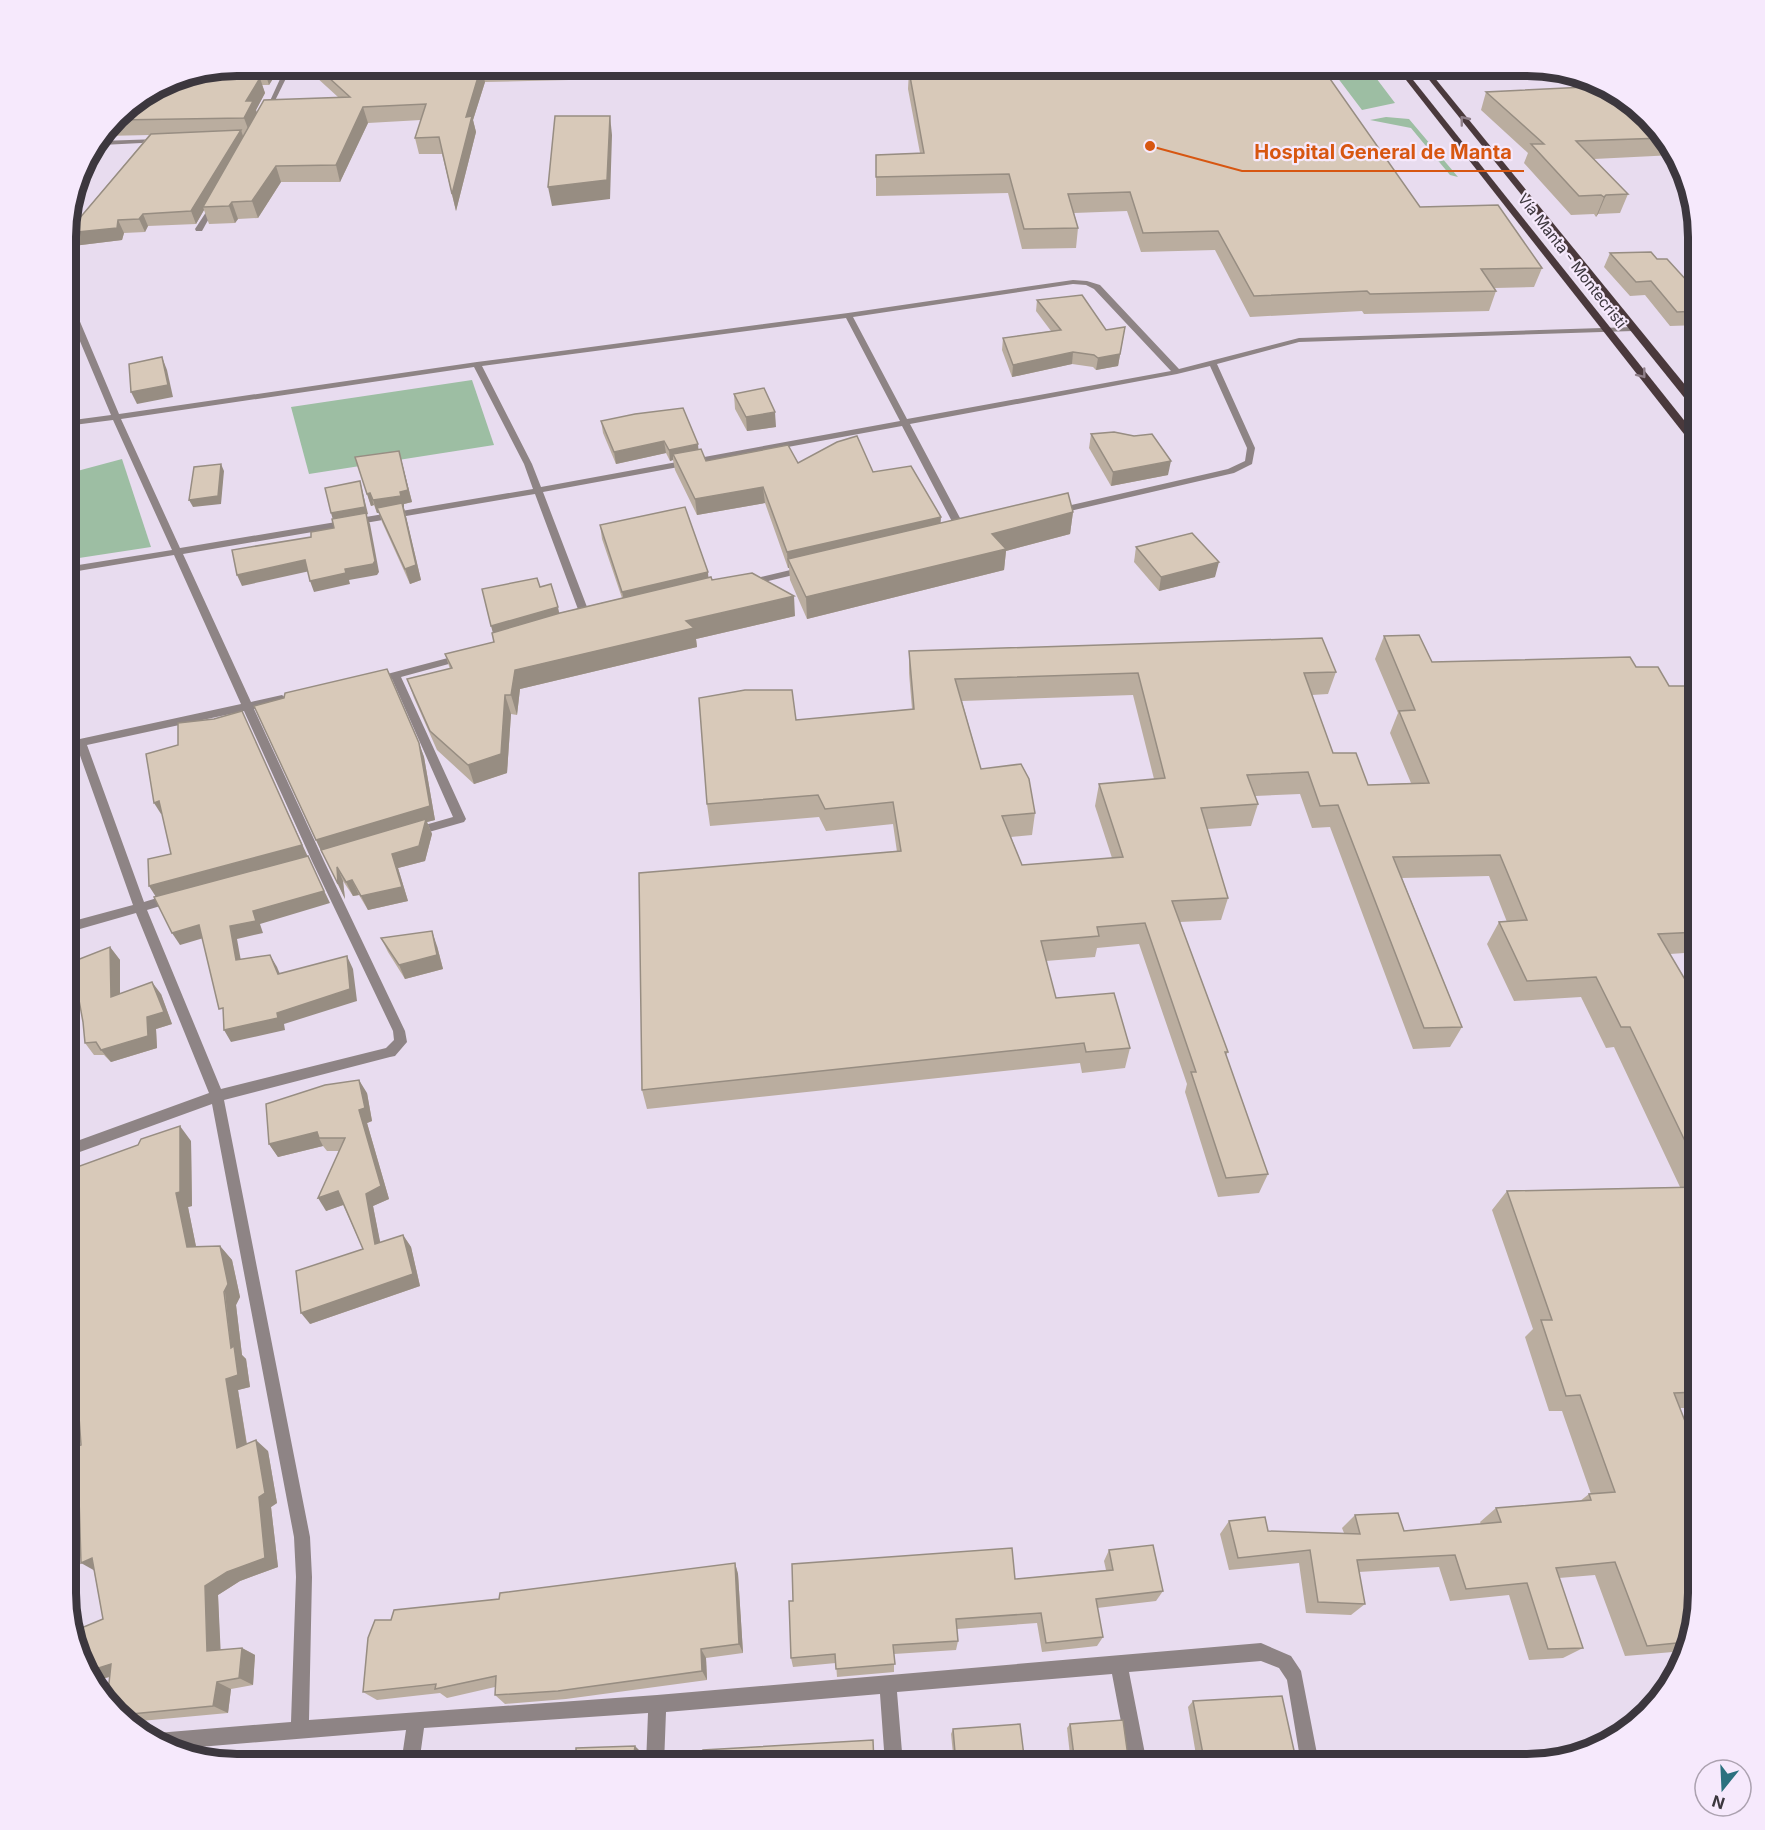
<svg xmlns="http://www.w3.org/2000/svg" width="1765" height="1830" font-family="Inter,sans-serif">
	<rect width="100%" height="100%" fill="#e8dcef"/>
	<g fill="#9dbea3">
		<polygon points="1341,66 1367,66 1395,103 1362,110 1334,73 1345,72"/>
		<polygon points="1386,117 1409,119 1458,177 1450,175 1411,128 1370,120"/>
		<polygon points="472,380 494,445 309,474 291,407"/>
		<polygon points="122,459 151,547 66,560 66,474"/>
	</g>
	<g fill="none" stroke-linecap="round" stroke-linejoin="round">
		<g fill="#8e8485" fill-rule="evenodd">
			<polygon points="286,66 292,66 269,113 264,114"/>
			<polygon points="159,139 161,140 161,142 102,145 79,190 76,192 80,176 100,141"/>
			<polygon points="212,203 217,204 202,231 196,231 195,229"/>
			<path d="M1073,280L1087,281L1100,285L1179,369L1299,338L1633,327L1637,329L1633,331L1299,342L1217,364L1255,448L1252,464L1234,473L1057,514L1052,511L1054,509L1228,469L1245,461L1247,448L1210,366L1177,374L910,424L968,533L963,536L958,533L902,426L543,492L592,620L587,623L582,620L535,494L183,554L251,702L282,695L287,699L286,702L254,709L324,861L405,1031L407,1042L395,1056L390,1057L224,1100L310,1537L312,1577L309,1720L657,1695L1261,1643L1291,1656L1301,1671L1319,1764H1301L1287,1680L1279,1668L1261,1661L1129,1672L1147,1764H1129L1112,1674L897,1692L903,1764H885L880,1694L666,1712L664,1764H646L648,1713L424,1728L419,1764H401L406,1730L175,1749L162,1746L150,1737L151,1736L157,1733L291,1722L296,1577L294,1537L212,1104L66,1157V1145L209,1093L136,913L66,933V923L133,905L77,747L66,750V742L241,704L174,555L66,573V567L172,550L113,420L66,426V421L111,415L66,308V296L70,298L119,414L477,362L848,313ZM1073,284L1086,285L1094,289L1171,371L907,419L853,317ZM846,318L900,421L541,487L532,464L482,366ZM474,367L524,464L533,489L180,548L121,419ZM244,711L312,861L393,1031L394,1040L386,1048L221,1089L147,910L177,901L179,898L173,893L144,902L87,745Z"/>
			<polygon points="803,567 806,568 806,572 747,586 742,583 744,581"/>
			<polygon points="463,654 468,657 467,659 401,677 466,819 464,822 415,836 411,835 409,832 411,829 453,817 392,679 376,683 371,680 372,678"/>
		</g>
		<g fill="#4a393c" fill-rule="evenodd">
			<polygon points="1395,66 1402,66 1699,439 1699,449 1695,448"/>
			<polygon points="1418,66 1425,66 1699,402 1699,412 1695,411"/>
		</g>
	</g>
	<g fill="#baad9f" fill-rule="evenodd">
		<polygon points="238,66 281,66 269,85 262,85 265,93 256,110 257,113 338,97 304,66 571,66 569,80 485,82 473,120 476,132 456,211 442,154 419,154 415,138 421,120 368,123 340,182 281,182 258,218 238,219 235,223 209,224 204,210 196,224 148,226 145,232 124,233 122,240 73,246 67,233 149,135 104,136 124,109 172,79"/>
		<polygon points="909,71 1420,207 1542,268 1534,287 1495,288 1496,291 1489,311 1364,314 1362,311 1250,317 1215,250 1141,252 1127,211 1074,213 1078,228 1076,248 1022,249 1008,193 876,196 876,155 920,153 908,89"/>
		<polygon points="1486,92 1657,125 1674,155 1594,159 1628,194 1620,213 1598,214 1596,217 1594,214 1571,215 1524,163 1528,153 1481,110"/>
		<polygon points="1610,253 1657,259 1699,294 1699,325 1670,326 1645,295 1630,296 1604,267"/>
		<polygon points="1037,300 1106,330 1125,327 1118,366 1096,370 1093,367 1072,364 1012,377 1002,350 1003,338 1051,331 1036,311"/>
		<polygon points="734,394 776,427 747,431 735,409"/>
		<polygon points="601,421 699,449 706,461 798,463 873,472 940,523 1073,512 1070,534 1006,551 1004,570 807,619 790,580 789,568 788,568 765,503 697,515 675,470 673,460 670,461 666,453 616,464 603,433"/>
		<polygon points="1091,434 1168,475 1111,486 1089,448"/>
		<polygon points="399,451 412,502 404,504 404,508 421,580 410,584 382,522 379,513 377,513 374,505 371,506 355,457"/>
		<polygon points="600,525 708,572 708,578 712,580 795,616 696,639 697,647 520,689 517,715 511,714 507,773 474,784 437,750 414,698 407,679 450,669 445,654 494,642 540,587 559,613 622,598 602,539"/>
		<polygon points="1136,547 1215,577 1159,591 1134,562"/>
		<path d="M1384,636L1432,662L1636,667L1699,702V952L1670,954L1690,988L1699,997V1408H1680L1699,1592L1685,1651L1625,1656L1595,1575L1559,1578L1583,1648L1563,1658L1529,1660L1509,1595L1450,1601L1439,1567L1359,1572L1365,1604L1351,1615L1306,1613L1299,1563L1229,1570L1220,1534L1229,1521L1268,1531L1344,1533L1342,1528L1355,1515L1404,1531L1481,1524L1480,1522L1496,1508L1580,1501L1589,1494H1591L1562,1411H1549L1525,1337L1533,1329L1492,1210L1507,1191L1680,1187L1614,1047L1606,1048L1581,997L1514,1001L1487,944L1499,922H1507L1489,876L1402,878L1462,1027L1450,1047L1413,1049L1330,827L1312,828L1300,794L1255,796L1258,804L1251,826L1207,829L1228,898L1221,920L1180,922L1228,1052L1226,1055L1268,1174L1259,1193L1218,1197L1185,1092L1187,1084L1139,944L1097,948L1095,957L1046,961L1056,998L1130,1048L1125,1068L1082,1073L1080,1063L647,1109L642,1090L897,852L893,824L826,831L819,817L710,826L707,804L796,720L912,709L909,673V651L1336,672L1328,694L1312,695L1333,753L1368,785L1411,783L1390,733L1398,713L1375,659ZM1133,695L1154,779L1099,784L1095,806L1112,858L1022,865L1011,837L1032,835L1035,813L981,769L962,701Z"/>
		<polygon points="419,743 424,757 435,820 427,822 432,834 425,861 398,868 408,901 368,910 359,895 353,896 343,881 345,899 316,840"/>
		<polygon points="381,938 437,946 443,969 405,979 388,952"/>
		<polygon points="110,947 120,960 120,993 161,994 172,1024 156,1029 157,1048 111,1062 104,1055 94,1055 85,1043"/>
		<polygon points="367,1093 372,1121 367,1123 389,1199 373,1206 380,1243 403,1235 411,1247 420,1286 310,1324 363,1249 343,1205 326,1211 339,1151 327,1151 323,1146 278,1157 269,1144"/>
		<polygon points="191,1141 192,1206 188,1207 196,1247 220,1246 232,1260 240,1297 236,1305 242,1355 246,1359 250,1387 238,1390 247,1444 268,1451 277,1503 271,1507 278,1567 240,1581 218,1595 220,1650 242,1648 255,1655 253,1685 231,1689 228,1713 130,1722 108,1705 110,1677 102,1679 103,1619 94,1571 79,1513 74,1515 81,1445 78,1405"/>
		<polygon points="1109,1550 1163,1591 1156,1601 1097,1608 1103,1637 1097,1646 1042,1652 1037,1623 957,1629 958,1641 956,1650 894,1654 894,1672 837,1677 836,1663 793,1667 791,1658 1015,1579 1106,1570 1104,1561"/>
		<polygon points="735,1563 738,1574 743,1653 706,1658 707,1680 566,1699 505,1704 495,1695 495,1687 447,1698 440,1693 377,1700 363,1692 391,1620 499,1599"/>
		<polygon points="1193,1701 1297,1764 1188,1764 1187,1760 1193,1755 1196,1755 1188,1707"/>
		<polygon points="1070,1724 1129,1764 1071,1764 1067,1728"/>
		<polygon points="953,1729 1025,1764 954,1764 951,1734"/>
	</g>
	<g fill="#978d82">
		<polygon points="267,66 281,66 269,85 264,69"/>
		<polygon points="566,66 571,66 569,80"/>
		<polygon points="481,67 485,82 473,120 476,132 456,211 452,194 466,117"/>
		<polygon points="260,78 265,93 256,110 258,117 250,134 244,118 246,101"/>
		<polygon points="363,107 368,123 340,182 336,165"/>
		<polygon points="610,116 612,135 610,199 552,206 548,187"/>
		<polygon points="241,130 245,142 203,207 204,210 196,224 191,211"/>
		<polygon points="276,166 281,182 258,218 252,201"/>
		<polygon points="1606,195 1598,214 1596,217 1604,197"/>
		<polygon points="232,202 238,219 235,223 229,206"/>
		<polygon points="143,214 148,226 145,232 139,219"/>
		<polygon points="118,220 124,233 122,240 73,246 67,233"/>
		<polygon points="1125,327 1118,366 1096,370 1098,358"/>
		<polygon points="1073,352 1072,364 1012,377 1013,365"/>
		<polygon points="162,357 167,370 173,397 137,404 131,392"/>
		<polygon points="775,412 776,427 747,431 746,417"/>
		<polygon points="664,441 666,453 616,464 614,452"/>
		<polygon points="698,444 699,456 673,454 673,460 670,461 669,450"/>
		<polygon points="399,451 412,502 404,504 404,508 421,580 410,584 405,569 377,508 379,513 377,513 373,500 400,492"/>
		<polygon points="1171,461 1168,475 1111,486 1113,472"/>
		<polygon points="221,464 224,471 221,504 193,507 189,500"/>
		<polygon points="360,481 362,489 368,514 366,515 370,524 379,572 377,575 349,580 350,584 314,592 310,581 345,569 333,520 331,513"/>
		<polygon points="763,487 765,503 697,515 695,499"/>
		<polygon points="370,493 374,505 371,506 367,494"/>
		<polygon points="1073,512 1070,534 1006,551 1004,570 807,619 806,597 992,534"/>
		<polygon points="941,517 940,533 788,559 789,568 788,568 787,552"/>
		<polygon points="305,560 310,571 242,586 237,575"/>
		<polygon points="1219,562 1215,577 1159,591 1161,577"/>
		<polygon points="708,572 709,586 625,606 622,592"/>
		<polygon points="794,596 795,616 696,639 697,647 520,689 517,715 511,695 515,670 686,621"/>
		<polygon points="558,607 561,622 495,641 491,626"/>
		<polygon points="505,695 511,714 507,773 474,784 468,765"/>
		<polygon points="247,723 308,857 156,897 149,886 302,845"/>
		<polygon points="419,743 424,757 435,820 427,822 432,834 425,861 398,868 408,901 368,910 361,896 392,854 425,823 322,853 316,840"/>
		<polygon points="66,791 72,805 74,873 66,875"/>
		<polygon points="159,801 166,813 161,814 154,803"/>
		<polygon points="308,857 330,903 260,924 263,933 237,939 243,972 236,960 230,926 253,911"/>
		<polygon points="337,867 343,881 345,899 338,884"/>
		<polygon points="352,880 359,895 353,896 346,882"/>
		<polygon points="199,925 207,937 180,945 172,933"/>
		<polygon points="432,931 437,946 443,969 405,979 399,965"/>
		<polygon points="110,947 120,960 120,1009 111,997"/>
		<polygon points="270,955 277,967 285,986 278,974"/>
		<polygon points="347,956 353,969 357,1001 284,1024 285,1030 231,1042 224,1030 277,1013"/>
		<polygon points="152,982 161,994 172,1024 156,1029 157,1048 111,1062 101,1050 147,1017"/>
		<polygon points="359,1080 367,1093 372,1121 367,1123 389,1199 373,1206 383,1256 375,1244 366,1194 359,1110"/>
		<polygon points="180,1126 191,1141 192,1206 188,1207 199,1261 187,1247 176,1193"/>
		<polygon points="317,1132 319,1138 323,1146 278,1157 269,1144"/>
		<polygon points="338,1191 346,1204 326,1211 318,1198"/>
		<polygon points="403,1235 411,1247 420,1286 310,1324 301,1313"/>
		<polygon points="220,1246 232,1260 240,1297 236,1305 242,1355 246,1359 250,1387 238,1390 249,1459 237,1448 226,1379 231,1348"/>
		<polygon points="77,1389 92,1400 66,1410 66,1393"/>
		<polygon points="256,1440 268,1451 277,1503 271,1507 278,1567 240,1581 218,1595 221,1658 207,1651 205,1586 259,1497"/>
		<polygon points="79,1498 94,1508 74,1515 66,1511 66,1502"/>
		<polygon points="92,1558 97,1572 81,1563"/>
		<polygon points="735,1563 738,1574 743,1653 739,1644"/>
		<polygon points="242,1648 255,1655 253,1685 239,1678"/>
		<polygon points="701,1649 706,1658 707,1680 702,1671"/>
		<polygon points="111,1664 127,1671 102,1679 91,1674 89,1671"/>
		<polygon points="217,1682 231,1689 228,1713 213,1706"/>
		<polygon points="635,1746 640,1751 639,1764 633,1760"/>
	</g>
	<g fill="#d8c9b9" stroke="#978d82" stroke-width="1.5" fill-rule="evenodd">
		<polygon points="238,66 267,66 264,69 212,71"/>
		<polygon points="316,66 513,66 481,67 466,117 472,116 452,194 439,137 415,138 426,104 363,107 336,165 276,166 252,201 232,202 229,206 203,207 264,100 350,97"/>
		<polygon points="1124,66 1321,66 1420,207 1498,205 1542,268 1481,269 1496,291 1370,294 1367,291 1254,296 1218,231 1143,233 1130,192 1068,194 1078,228 1024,229 1009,174 876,177 876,155 924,153 909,71"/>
		<polygon points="260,78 246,101 253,101 244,118 116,120 124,109 171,80"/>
		<polygon points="1607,86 1657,125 1664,138 1576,141 1628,194 1606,195 1604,197 1601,195 1579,196 1531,144 1544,144 1486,92"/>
		<polygon points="555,116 610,116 607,180 548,187"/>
		<polygon points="241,130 191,211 143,214 139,219 118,220 117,228 67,233 151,134"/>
		<polygon points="1651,252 1657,259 1667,259 1699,294 1699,311 1677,312 1651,281 1636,282 1610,253"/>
		<polygon points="1082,295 1106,330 1125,327 1120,354 1098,358 1094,355 1073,352 1013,365 1003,338 1061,330 1037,300"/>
		<polygon points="162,357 168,385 131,392 129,364"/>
		<polygon points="764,388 775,412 746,417 734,394"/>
		<polygon points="683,408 698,444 669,450 664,441 614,452 601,421 635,414"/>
		<polygon points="1114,432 1134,436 1152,434 1171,461 1113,472 1091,434"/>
		<polygon points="857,436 873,472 911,466 941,517 787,552 763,487 695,499 673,454 701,449 706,461 788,445 798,463 837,442"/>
		<polygon points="399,451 408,490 400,492 401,496 373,500 370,493 367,494 355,457"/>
		<polygon points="221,464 218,496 189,500 194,467"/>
		<polygon points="360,481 365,507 331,513 325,488"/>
		<polygon points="1068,493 1073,512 992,534 1006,549 806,597 788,559"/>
		<polygon points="402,503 416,565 405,569 377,508"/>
		<polygon points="685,507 708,572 622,592 600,525"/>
		<polygon points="366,513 375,561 373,564 345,569 346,573 310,581 305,560 237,575 232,550 311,537 311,532 334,528 332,519"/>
		<polygon points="1192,533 1219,562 1161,577 1136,547"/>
		<polygon points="752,573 794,596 686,621 694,628 515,670 511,695 505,695 501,754 468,765 430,731 407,679 452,668 445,654 494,642 492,633 560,613 711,577 712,580"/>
		<polygon points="537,578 540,587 551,584 558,607 491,626 482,589"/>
		<path d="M1419,635L1432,662L1630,657L1636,667H1658L1669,686H1689L1699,702V932L1658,934L1690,988H1694L1699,997V1170L1630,1027H1621L1596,977L1527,981L1499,922L1527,920L1500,855L1393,857L1462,1027L1424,1028L1338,805L1320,806L1308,772L1247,775L1258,804L1201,808L1228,898L1172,901L1228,1052H1225L1268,1174L1226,1178L1191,1072H1196L1145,923L1097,927L1099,936L1041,941L1056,998L1114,993L1130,1048L1086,1052L1084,1043L642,1090L639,873L901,851L893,802L825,809L818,795L707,804L699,698L745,690H792L796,720L914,709L909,651L1322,638L1336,672L1304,673L1333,753H1356L1368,785L1429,783L1399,711L1415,710L1384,636ZM1138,673L1165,778L1099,784L1123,857L1022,865L1002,816L1035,813L1029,779L1021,764L981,769L955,679Z"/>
		<polygon points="387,669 419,743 430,806 316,840 254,706 284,698 285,693"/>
		<polygon points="242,711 302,845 149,886 148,859 171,854 159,801 154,803 146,754 178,745 178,723 214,719"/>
		<polygon points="426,819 419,846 392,854 402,887 361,896 352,880 346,882 337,867 338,884 321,850"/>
		<polygon points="308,856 324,891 253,911 256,921 230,926 236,960 270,955 278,974 347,956 350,989 277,1013 278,1018 224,1030 223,1008 219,1009 199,925 172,933 154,897"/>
		<polygon points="432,931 437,955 399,965 381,938"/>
		<polygon points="110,947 111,997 152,982 164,1012 147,1017 148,1036 101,1050 96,1042 85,1043 83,1022 72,962"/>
		<polygon points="359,1080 365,1108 359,1110 381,1186 366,1194 375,1244 403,1235 413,1274 301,1313 296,1271 363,1249 338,1191 318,1198 345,1138 319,1138 317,1132 269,1144 266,1104 325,1085"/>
		<polygon points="180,1126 180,1192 176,1193 187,1247 220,1246 228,1284 224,1292 231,1348 234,1346 238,1375 226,1379 237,1448 256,1440 265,1493 259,1497 265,1558 227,1572 205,1586 207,1651 242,1648 239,1678 217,1682 213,1706 121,1715 108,1705 107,1702 111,1664 89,1671 75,1646 74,1631 103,1619 92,1558 81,1563 79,1498 66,1502 66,1450 81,1445 77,1389 66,1393 66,1171 138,1145 141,1139"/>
		<polygon points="1699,1187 1699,1392 1674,1393 1699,1457 1699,1592 1687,1642 1647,1646 1615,1562 1556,1568 1583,1648 1548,1649 1527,1583 1466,1589 1455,1555 1357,1560 1365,1604 1318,1602 1310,1550 1238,1558 1229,1521 1265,1517 1268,1531 1360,1534 1355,1515 1398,1513 1404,1531 1501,1522 1496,1508 1591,1500 1589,1494 1615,1492 1580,1395 1566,1396 1541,1320 1552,1320 1507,1191"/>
		<polygon points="1153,1545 1163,1591 1096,1599 1103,1637 1046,1643 1041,1613 956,1619 958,1641 893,1645 895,1664 836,1669 835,1654 791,1658 789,1601 793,1601 792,1564 1012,1548 1015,1579 1113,1570 1109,1550"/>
		<polygon points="735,1563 739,1644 701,1649 702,1671 558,1691 495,1695 496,1676 435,1689 436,1684 363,1692 368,1638 375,1620 391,1620 394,1610 499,1599 500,1593"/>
		<polygon points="1282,1696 1297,1764 1194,1764 1193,1755 1203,1754 1193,1701"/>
		<polygon points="1123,1720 1129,1764 1075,1764 1070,1724"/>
		<polygon points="1020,1724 1025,1764 956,1764 953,1729"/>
		<polygon points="873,1740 874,1764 459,1764 532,1758 533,1752 576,1751 576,1748 635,1746 633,1760 659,1761 662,1758 703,1754 703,1750"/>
	</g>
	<defs><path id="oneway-chevron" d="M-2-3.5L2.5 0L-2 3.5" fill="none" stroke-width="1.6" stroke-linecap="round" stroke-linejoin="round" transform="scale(1.5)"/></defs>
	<g stroke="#8f7f89">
		<use href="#oneway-chevron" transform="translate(1464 120) rotate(-129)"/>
		<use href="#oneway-chevron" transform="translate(1642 374) rotate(52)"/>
	</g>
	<g text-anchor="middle" stroke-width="4.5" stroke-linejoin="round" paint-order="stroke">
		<g font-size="15" fill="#3c373e" stroke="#f6e9fc">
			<text transform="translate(1572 261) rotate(52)" y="5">Vía Manta - Montecristi</text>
		</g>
	</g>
	<path d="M0 0H1765V1830H0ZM237 76H1527A161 161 0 0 1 1688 237V1593A161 161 0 0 1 1527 1754H237A161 161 0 0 1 76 1593V237A161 161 0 0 1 237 76Z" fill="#f6e9fc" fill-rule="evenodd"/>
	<path fill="none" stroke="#3c373e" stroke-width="8" d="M237 76H1527A161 161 0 0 1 1688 237V1593A161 161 0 0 1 1527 1754H237A161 161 0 0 1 76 1593V237A161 161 0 0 1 237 76Z"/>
	<path fill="none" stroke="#d75611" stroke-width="2" d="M1150 146L1242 171H1524"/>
	<circle fill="#d75611" stroke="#f6e9fc" stroke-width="2" cx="1150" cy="146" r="6"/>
	<g font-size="20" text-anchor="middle" font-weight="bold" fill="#d75611" stroke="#f6e9fc" stroke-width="4.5" stroke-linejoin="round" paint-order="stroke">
		<text x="1383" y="159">Hospital General de Manta</text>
	</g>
	<g transform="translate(1723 1788) rotate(198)"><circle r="28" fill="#f6e9fc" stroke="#aca2b0" stroke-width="1.5"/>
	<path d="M0-4.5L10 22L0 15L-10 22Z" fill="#2b717f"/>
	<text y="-9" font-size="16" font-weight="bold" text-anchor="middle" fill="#3c373e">N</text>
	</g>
</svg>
